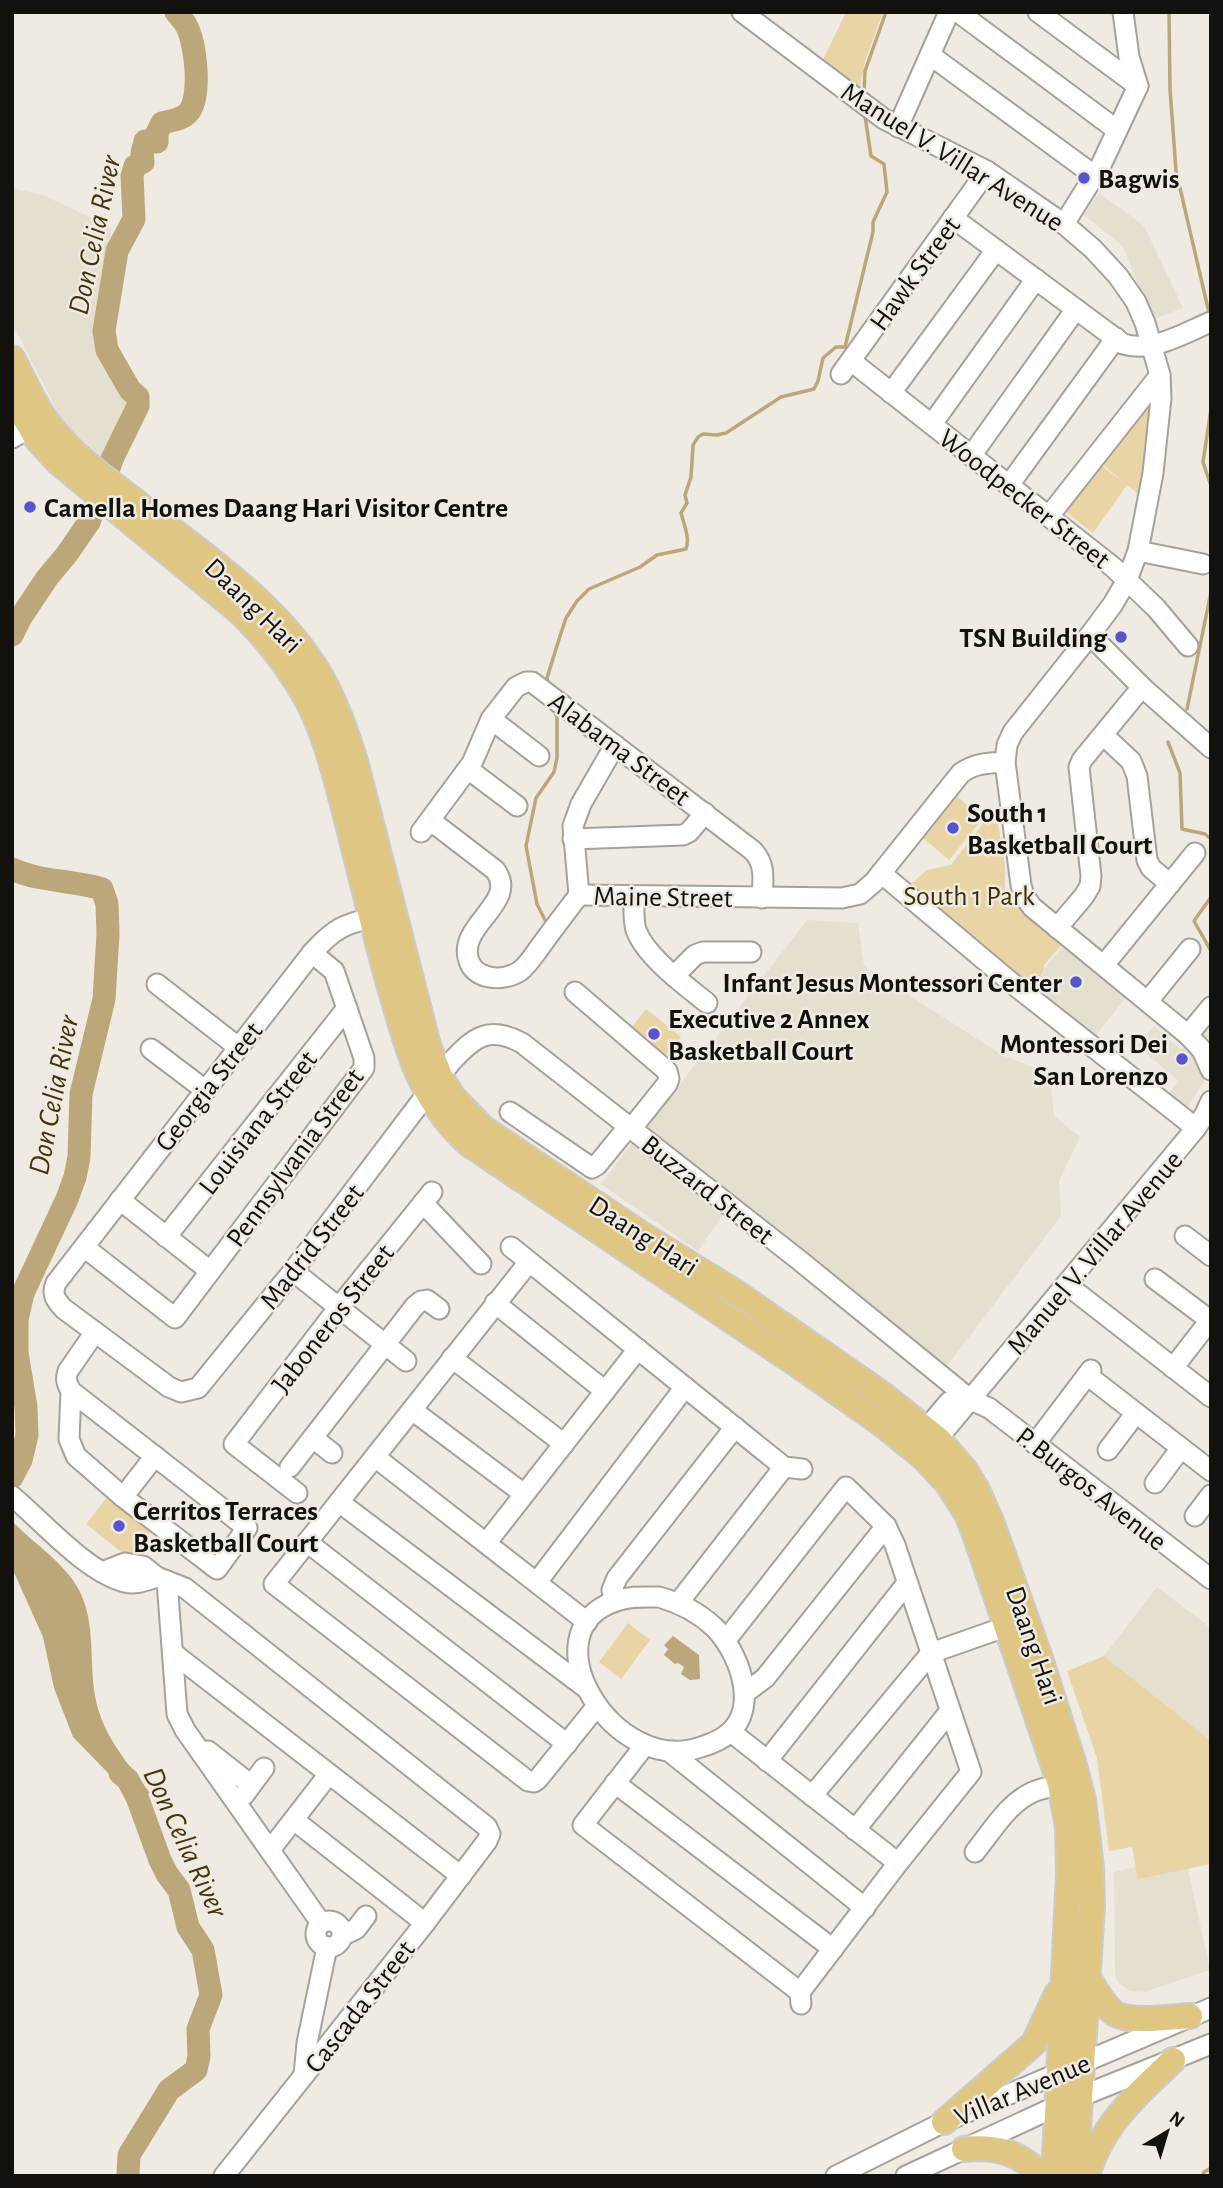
<svg xmlns="http://www.w3.org/2000/svg" width="1223" height="2188" font-family="'Alegreya Sans',sans-serif">
	<rect width="100%" height="100%" fill="#efebe3"/>
	<g fill="#e5dfd0">
		<polygon points="12,188 43,195 111,227 106,294 100,330 102,353 122,389 130,413 115,444 103,458 75,433 60,416 12,323"/>
		<polygon points="1099,193 1144,226 1183,308 1152,320 1123,246 1084,215"/>
		<polygon points="807,920 858,923 864,966 1002,1055 1050,1074 1054,1116 1080,1137 1059,1181 1061,1216 947,1366 646,1128"/>
		<polygon points="1066,942 1129,993 1091,1042 1029,993 1045,971 1045,968"/>
		<polygon points="1211,1017 1211,1069 1184,1114 1164,1099 1179,1081 1137,1046 1154,1026 1182,1050"/>
		<polygon points="633,1142 724,1213 698,1251 601,1184"/>
		<polygon points="1157,1587 1211,1628 1211,1741 1104,1656"/>
		<polygon points="1185,1855 1210,1970 1145,1992 1130,1991 1118,1983 1115,1977 1114,1872"/>
	</g>
	<g fill="#e9d4a5">
		<polygon points="846,12 883,12 865,61 860,86 822,62"/>
		<polygon points="1151,391 1152,402 1142,497 1127,485 1093,533 1066,512 1101,465 1124,483 1098,460"/>
		<polygon points="956,796 983,818 949,860 923,838"/>
		<polygon points="985,821 998,824 1005,866 1005,891 1022,911 1065,941 1044,965 1044,971 1028,992 906,888 927,870 951,865"/>
		<polygon points="646,1009 681,1037 661,1060 628,1032"/>
		<polygon points="109,1495 152,1529 129,1558 86,1524"/>
		<polygon points="628,1623 650,1640 621,1679 599,1662"/>
		<polygon points="1104,1656 1211,1741 1211,1864 1138,1879 1132,1847 1109,1851 1097,1758 1067,1671"/>
	</g>
	<g fill="#bba779">
		<path d="M12,1521C34,1544 64,1562 79,1590C96,1623 89,1661 95,1696C102,1735 127,1762 150,1793L137,1797L111,1776L73,1737L54,1688L43,1637L12,1568Z"/>
		<polygon points="673,1636 699,1655 700,1679 690,1680 681,1674 684,1667 678,1663 675,1664 664,1655 668,1649 664,1645"/>
	</g>
	<g fill="none" stroke-linecap="round" stroke-linejoin="round">
		<g stroke="#bba779" stroke-width="3.5">
			<polyline points="1169,12 1170,89 1176,171 1210,317"/>
			<polyline points="864,94 865,71 886,12"/>
			<polyline points="1211,409 1203,462 1211,486"/>
			<path d="M549,687L547,678L560,636L566,618L577,601L589,589L640,567L657,555L686,549C690,538 684,524 681,513L687,503L685,495L691,477L693,445L698,437L703,434L717,435L726,433L781,397L814,389L818,381L823,358L836,347H845L873,232V222L887,192L884,164L871,156L865,116"/>
			<polyline points="1187,709 1211,592"/>
			<polyline points="1168,742 1180,773 1182,829 1205,834 1211,839"/>
			<polyline points="1211,897 1194,921 1211,951"/>
			<polyline points="546,922 537,904 526,846 536,798 554,772 557,758 557,718 554,708"/>
			<polyline points="1203,2176 1204,2172 1211,2168"/>
		</g>
		<g stroke="#bba779" stroke-width="23">
			<path d="M12,635L21,617L47,578L67,554L89,522L113,457L138,406V397L130,390L107,350L104,331L117,251L134,219L132,176L135,166L143,162L142,153L145,141L157,142V133L162,123C171,120 180,121 188,113C202,98 196,43 186,25C184,21 179,16 176,12"/>
			<path d="M12,869C40,882 73,880 102,889L107,904L108,934L104,999L81,1094L79,1157L75,1177L67,1199L23,1293L17,1320V1353L26,1407L27,1435L21,1460L12,1477"/>
			<polyline points="120,1773 128,1780 137,1797 160,1860 167,1874 179,1890 188,1927 203,1950 211,1995 198,2029 199,2056 196,2070 169,2090 129,2155 128,2176"/>
		</g>
		<g stroke="#a5a29b" stroke-width="23">
			<g id="minor">
				<polyline points="742,12 884,119 987,171 1064,224 1093,249 1118,276 1136,302 1145,323 1160,375 1161,398 1153,473 1138,551 1127,580 1113,604 1090,635 1013,732 1007,745 1005,762 1021,885 1024,896 1032,907 1188,1035 1202,1050 1211,1070"/>
				<polyline points="958,12 1117,130"/>
				<polyline points="1038,12 1138,86"/>
				<polyline points="930,55 1095,176"/>
				<polyline points="898,127 949,12"/>
				<path d="M953,218L1123,344C1153,353 1184,333 1211,322"/>
				<polyline points="1064,224 1101,165 1138,86 1129,57 1123,12"/>
				<polyline points="851,361 1113,567 1156,608 1188,646"/>
				<polyline points="841,374 987,171"/>
				<polyline points="891,393 996,250"/>
				<polyline points="932,424 1036,279"/>
				<polyline points="12,438 41,421"/>
				<polyline points="971,456 1076,309"/>
				<polyline points="1009,485 1116,338"/>
				<polyline points="1049,516 1160,375"/>
				<polyline points="1138,551 1203,564"/>
				<polyline points="1090,635 1142,687 1211,748"/>
				<polyline points="491,719 539,756"/>
				<polyline points="1103,735 1131,761 1137,776 1147,860 1151,868 1170,884"/>
				<polyline points="468,769 517,806"/>
				<path d="M431,821L495,870C520,903 456,925 469,961C472,970 480,975 489,977C499,979 511,977 520,971C528,965 534,955 540,947C553,929 566,912 579,895"/>
				<path d="M421,832L472,763L491,719L516,687L526,682H532L752,850C766,863 763,880 762,898"/>
				<polyline points="573,839 683,835 689,832 705,813"/>
				<polyline points="881,873 1013,984 1196,1128"/>
				<path d="M579,895L842,898L860,894L874,882L961,773C975,763 988,763 1005,762"/>
				<polyline points="579,895 573,826 581,804 615,745"/>
				<path d="M634,897C634,908 633,920 636,930C646,957 685,985 707,1003"/>
				<path d="M385,914C348,924 339,923 312,953L56,1283C51,1294 56,1301 64,1309L169,1387L181,1392L198,1388L293,1271L451,1062C474,1037 489,1025 522,1043L799,1260L971,1400L989,1408L1211,1579"/>
				<polyline points="1057,928 1084,896 1090,886 1091,876 1079,767 1082,760 1142,687"/>
				<polyline points="1104,965 1195,853"/>
				<polyline points="674,976 695,955 703,952 751,952"/>
				<polyline points="157,984 238,1047"/>
				<polyline points="575,992 667,1071 669,1079 667,1084 631,1129"/>
				<polyline points="1148,1001 1190,949"/>
				<polyline points="1188,1035 1211,1007"/>
				<polyline points="151,1049 205,1090"/>
				<polyline points="510,1112 592,1168 597,1165 628,1127"/>
				<polyline points="120,1200 210,1271"/>
				<polyline points="423,1203 481,1264"/>
				<polyline points="1185,1236 1211,1256"/>
				<polyline points="166,1237 347,1008"/>
				<polyline points="84,1247 175,1318 364,1068 364,1058 334,971 312,953"/>
				<polyline points="511,1247 784,1467 802,1469"/>
				<polyline points="529,1262 274,1584 528,1781 534,1782 538,1779 597,1706"/>
				<polyline points="293,1271 406,1361"/>
				<polyline points="1155,1279 1211,1321"/>
				<polyline points="1067,1285 1211,1397"/>
				<polyline points="495,1303 605,1391"/>
				<polyline points="452,1358 564,1444"/>
				<polyline points="1173,1368 1211,1319"/>
				<polyline points="1087,1375 1211,1471"/>
				<path d="M71,1391L69,1439L76,1456L123,1497L217,1569L247,1528L71,1391C67,1384 65,1379 68,1371L95,1332"/>
				<polyline points="412,1410 524,1494"/>
				<polyline points="313,1438 332,1453"/>
				<polyline points="917,1440 949,1402 971,1400"/>
				<polyline points="1035,1444 1091,1370"/>
				<polyline points="930,1448 1196,1128 1205,1114 1211,1101"/>
				<polyline points="1108,1450 1136,1413"/>
				<polyline points="375,1457 587,1622"/>
				<polyline points="290,1467 415,1306 421,1301 427,1300 439,1309"/>
				<polyline points="1155,1483 1181,1448"/>
				<polyline points="297,1493 234,1444 339,1307 432,1192"/>
				<path d="M12,1496C43,1522 86,1572 125,1582C136,1585 147,1580 157,1577"/>
				<polyline points="123,1497 155,1456"/>
				<polyline points="339,1502 586,1688"/>
				<polyline points="1195,1516 1211,1495"/>
				<polyline points="307,1542 567,1744"/>
				<polyline points="487,1542 638,1349"/>
				<polyline points="102,1572 125,1563 143,1566 157,1577 185,1588 487,1827 490,1834 487,1841 425,1923 224,2176"/>
				<polyline points="167,1581 177,1714 185,1730 321,1923"/>
				<polyline points="537,1582 685,1387"/>
				<path d="M659,1597C680,1603 698,1612 714,1627C738,1651 760,1706 729,1733C721,1740 711,1744 701,1747C614,1778 525,1631 616,1601C630,1596 644,1597 659,1597Z"/>
				<polyline points="614,1602 612,1590 617,1578 735,1427"/>
				<polyline points="679,1602 784,1467"/>
				<polyline points="726,1640 846,1487 886,1526 895,1545 971,1772 898,1863 800,1992 801,2004"/>
				<polyline points="173,1653 461,1876"/>
				<polyline points="745,1693 765,1678 886,1526"/>
				<polyline points="731,1732 898,1863"/>
				<polyline points="645,1745 583,1825 800,1992"/>
				<polyline points="208,1751 251,1785"/>
				<polyline points="670,1752 865,1908"/>
				<polyline points="767,1761 907,1583"/>
				<polyline points="615,1783 833,1949"/>
				<polyline points="244,1795 264,1768"/>
				<polyline points="812,1796 931,1653 1019,1622"/>
				<polyline points="294,1820 425,1923"/>
				<polyline points="855,1830 950,1711"/>
				<polyline points="270,1850 329,1774"/>
				<path d="M975,1852C992,1831 1008,1803 1033,1792C1042,1788 1051,1787 1060,1784"/>
				<circle cx="329" cy="1934" r="13"/>
				<polyline points="343,1935 356,1929 366,1916"/>
				<polyline points="304,2075 307,2043 327,1947"/>
				<polyline points="836,2176 944,2122 1211,2008"/>
				<polyline points="906,2176 1057,2106 1211,2044"/>
			</g>
		</g>
		<g stroke="#cbcbca" stroke-width="28">
			<g id="major">
				<path d="M12,358C24,381 35,407 52,428C75,457 106,479 136,502C201,554 278,603 321,677C336,703 346,732 355,761L428,1045L440,1076L453,1097L483,1128L644,1236L735,1292L882,1394L938,1439L965,1470L977,1490L991,1521L1040,1658L1074,1765L1083,1800L1091,1868L1092,1906L1078,2129L1077,2176"/>
				<path d="M12,396L37,439L58,462L241,613C267,639 290,668 308,701C326,736 335,774 345,812C360,871 374,931 391,991C410,1054 419,1098 469,1144L798,1365L882,1424L923,1457L948,1484L967,1514L975,1534L1060,1784L1068,1827L1069,1873L1054,2176"/>
				<path d="M1088,1978C1096,1990 1103,2005 1114,2013C1130,2024 1171,2017 1190,2016"/>
				<polyline points="944,2122 1034,2043 1057,1994"/>
				<path d="M964,2149C996,2146 1020,2152 1042,2176"/>
				<path d="M1086,2176C1091,2164 1095,2151 1102,2140C1119,2109 1148,2085 1173,2060"/>
			</g>
		</g>
		<use href="#minor" stroke="#fff" stroke-width="19"/>
		<use href="#major" stroke="#dfc682" stroke-width="24"/>
	</g>
	<g fill="#5754cc" stroke="#efebe3" stroke-width="2.5">
		<circle cx="1084" cy="178" r="7"/>
		<circle cx="30" cy="507" r="7"/>
		<circle cx="1121" cy="637" r="7"/>
		<circle cx="953" cy="828" r="7"/>
		<circle cx="1076" cy="982" r="7"/>
		<circle cx="654" cy="1034" r="7"/>
		<circle cx="1182" cy="1059" r="7"/>
		<circle cx="119" cy="1526" r="7"/>
	</g>
	<g text-anchor="middle" stroke-width="5" stroke-linejoin="round" paint-order="stroke">
		<g font-size="28" fill="#12110e" stroke="#efebe3">
			<text transform="translate(953 156) rotate(32)" y="10">Manuel V. Villar Avenue</text>
			<text transform="translate(914 273) rotate(-54)" y="10">Hawk Street</text>
			<text transform="translate(1025 498) rotate(38)" y="10">Woodpecker Street</text>
			<text transform="translate(254 605) rotate(44)" y="10">Daang Hari</text>
			<text transform="translate(620 748) rotate(37)" y="10">Alabama Street</text>
			<text transform="translate(663 896) rotate(1)" y="10">Maine Street</text>
			<text transform="translate(208 1086) rotate(-52)" y="10">Georgia Street</text>
			<text transform="translate(257 1122) rotate(-52)" y="10">Louisiana Street</text>
			<text transform="translate(294 1157) rotate(-54)" y="10">Pennsylvania Street</text>
			<text transform="translate(708 1189) rotate(38)" y="10">Buzzard Street</text>
			<text transform="translate(644 1235) rotate(33)" y="10">Daang Hari</text>
			<text transform="translate(311 1246) rotate(-52)" y="10">Madrid Street</text>
			<text transform="translate(1094 1252) rotate(-50)" y="10">Manuel V. Villar Avenue</text>
			<text transform="translate(332 1318) rotate(-52)" y="10">Jaboneros Street</text>
			<text transform="translate(1092 1488) rotate(38)" y="10">P. Burgos Avenue</text>
			<text transform="translate(1035 1645) rotate(71)" y="10">Daang Hari</text>
			<text transform="translate(359 2006) rotate(-52)" y="10">Cascada Street</text>
			<text transform="translate(1022 2089) rotate(-23)" y="10">Villar Avenue</text>
		</g>
		<g font-size="28" font-weight="bold" fill="#12110e" stroke="#efebe3" text-anchor="start">
			<text x="1098" y="188">Bagwis</text>
			<text x="44" y="517">Camella Homes Daang Hari Visitor Centre</text>
			<text x="1107" y="647" text-anchor="end">TSN Building</text>
			<text x="967" y="822">South 1<tspan x="967" dy="32">Basketball Court</tspan></text>
			<text x="1062" y="992" text-anchor="end">Infant Jesus Montessori Center</text>
			<text x="668" y="1028">Executive 2 Annex<tspan x="668" dy="32">Basketball Court</tspan></text>
			<text x="1168" y="1053" text-anchor="end">Montessori Dei<tspan x="1168" dy="32">San Lorenzo</tspan></text>
			<text x="133" y="1520">Cerritos Terraces<tspan x="133" dy="32">Basketball Court</tspan></text>
		</g>
		<g font-size="28" fill="#3c2d05" stroke="#efebe3">
			<text x="969" y="905">South 1 Park</text>
		</g>
		<g font-size="30" font-style="italic" fill="#43340d" stroke="#efebe3">
			<text transform="translate(94 235) rotate(-78)" y="10">Don Celia River</text>
			<text transform="translate(53 1095) rotate(-79)" y="10">Don Celia River</text>
			<text transform="translate(186 1842) rotate(65)" y="10">Don Celia River</text>
		</g>
	</g>
	<rect width="1223" height="2188" fill="none" stroke="#12110e" stroke-width="28"/>
	<g transform="translate(1167 2132) rotate(38)" stroke="#efebe3" stroke-width="5" paint-order="stroke">
	<path d="M0-5L12 26L0 18L-12 26Z" fill="#12110e"/>
	<text y="-10" font-size="19" font-weight="bold" text-anchor="middle" fill="#12110e">N</text>
	</g>
</svg>
